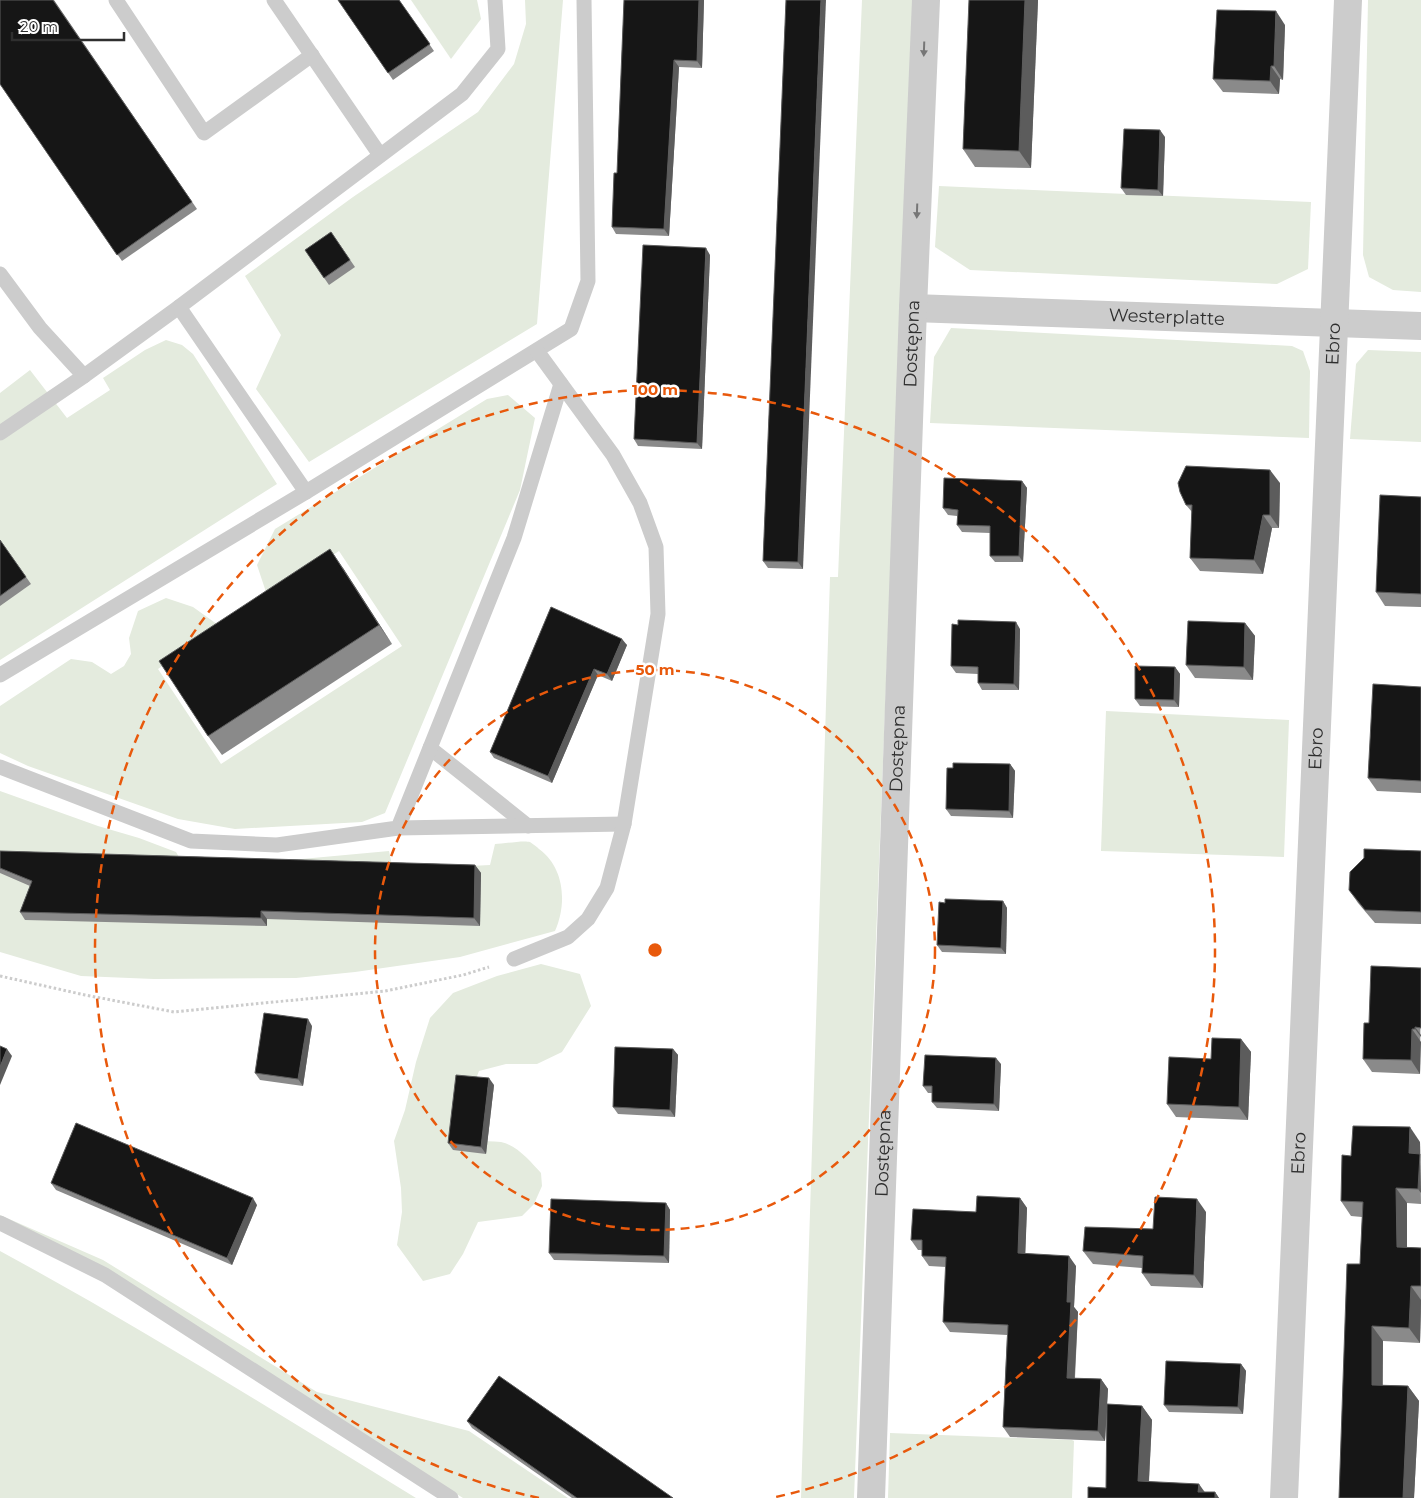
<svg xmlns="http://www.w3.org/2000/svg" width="1421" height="1498" font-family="Montserrat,sans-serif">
	<rect width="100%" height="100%" fill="#fff"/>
	<g fill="#e4ebde">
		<polygon points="411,0 477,0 481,19 451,59"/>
		<polygon points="525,0 563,0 537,324 309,462 256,389 281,335 245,276 353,197 478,112 514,64 526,24"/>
		<polygon points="862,0 913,0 854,1498 801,1498 830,577 838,577"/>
		<polygon points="1368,0 1421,0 1421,292 1393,290 1369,277 1363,255"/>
		<polygon points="939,186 1311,202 1308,269 1277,284 970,270 935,247"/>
		<polygon points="951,328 1292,346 1303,351 1310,371 1309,438 930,423 934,357"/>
		<polygon points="166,340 182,345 193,354 277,484 0,660 0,393 30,370 67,418 110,390 103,378 145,350"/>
		<polygon points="1368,350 1421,352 1421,442 1350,439 1356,364"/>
		<polygon points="508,395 535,418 520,490 385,813 362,822 235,829 178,819 28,766 0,753 0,706 71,659 92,662 111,674 124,666 131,654 129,638 138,611 166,598 193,607 221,627 158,669 221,764 402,646 339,551 268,598 257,565 275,529 487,399"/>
		<polygon points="1106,711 1289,720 1284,857 1101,851"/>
		<path d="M0,791L98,826L139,838L176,852L183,864L269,862L389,851L393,870L490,865L495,844C503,844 523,840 530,842C533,844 537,847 539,849C565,868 567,904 555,931L460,957L355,972L296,978L154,979L81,976L0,952Z"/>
		<path d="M541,964L580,974L591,1006L562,1052L537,1064H506L479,1071L469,1097L474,1141C483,1141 492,1141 501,1142C517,1145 531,1162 541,1173L542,1186L534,1204L522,1216L478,1222L463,1254L450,1274L423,1281L397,1245L402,1212L401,1188L394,1141L405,1110L416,1062L430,1018L453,993L497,976Z"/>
		<polygon points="0,1215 103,1260 317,1392 469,1431 568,1498 463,1498 80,1257 0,1218"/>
		<path d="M0,1251C142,1328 278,1414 416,1498H0Z"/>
		<polygon points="890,1433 1072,1440 1074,1441 1072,1498 888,1498"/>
	</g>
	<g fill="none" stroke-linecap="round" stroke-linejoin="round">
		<polyline stroke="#ccc" stroke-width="3" stroke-dasharray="2.5 2.5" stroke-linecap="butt" points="0,976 85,995 174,1012 385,991 463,975 489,967"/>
		<g stroke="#ccc" stroke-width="15">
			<polyline points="116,0 204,133 312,55"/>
			<polyline points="274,0 380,155"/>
			<polyline points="0,274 40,328 84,376"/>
			<polyline points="0,433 84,376 179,307"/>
			<polyline points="306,492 179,307 462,94 498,49 495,0"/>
			<polyline points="0,675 306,492 571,329 588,281 584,0"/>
			<polyline points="430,748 528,826"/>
			<polyline points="0,767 191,841 277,845 398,828 514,538 561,384"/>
			<polyline points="398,828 624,824"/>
			<polyline points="514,959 568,937 588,919 607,888 624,824 658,614 656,547 640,503 613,455 537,351"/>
			<polyline points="0,1223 105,1275 451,1498"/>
		</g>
		<g stroke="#ccc" stroke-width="28">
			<path id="s1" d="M913,308L1421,326"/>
			<path id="s2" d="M871,1498L913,308L926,0"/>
			<path id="s3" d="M1284,1498L1348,0"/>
		</g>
	</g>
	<g fill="#8a8a8a">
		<polygon points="54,0 197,209 122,261 0,84"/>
		<polygon points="338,0 399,0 434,51 393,80"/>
		<polygon points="624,0 704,0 702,68 679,67 669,236 616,234 612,227 617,173"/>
		<polygon points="786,0 803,569 768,568 763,561"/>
		<polygon points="969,0 1038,0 1031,168 975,167 963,149"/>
		<polygon points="1285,25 1283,80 1280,79 1279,94 1223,92 1213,79"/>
		<polygon points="1165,137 1163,196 1126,195 1121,188"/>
		<polygon points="331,232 355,267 329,285 305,250"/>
		<polygon points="710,255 702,449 638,446 634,439"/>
		<polygon points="1022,481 1027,488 1023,562 995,562 990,556 990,533 962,532 957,525 957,516 948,515 943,508"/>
		<polygon points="1280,483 1279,528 1272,528 1263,574 1200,571 1190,558 1192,512 1186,505"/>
		<polygon points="1421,497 1421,607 1385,606 1376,592"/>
		<polygon points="0,540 31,584 0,606"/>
		<polygon points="343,568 392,644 222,755 208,736"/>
		<polygon points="551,607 627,645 612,681 598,675 552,783 494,758 490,752"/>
		<polygon points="1245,623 1255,636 1253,680 1195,678 1186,665"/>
		<polygon points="1020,629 1019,690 982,690 978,683 978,674 956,673 951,666"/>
		<polygon points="1175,667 1180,674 1179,707 1140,706 1135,699"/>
		<polygon points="1421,687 1421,793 1377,791 1368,778"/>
		<polygon points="1010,764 1015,771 1013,818 951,816 946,809 953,768"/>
		<polygon points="0,851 475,865 481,873 480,926 267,919 267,926 25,920 20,912 30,886 0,873"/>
		<polygon points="1421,851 1421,924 1375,923 1358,903 1349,890"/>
		<polygon points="1003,901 1007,908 1006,954 942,952 937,945"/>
		<polygon points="1421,968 1420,1074 1372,1072 1363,1059 1369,1023"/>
		<polygon points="312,1026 303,1086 260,1080 255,1073"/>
		<polygon points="1241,1039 1251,1052 1248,1120 1176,1117 1167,1104 1211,1059"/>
		<polygon points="673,1049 678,1055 675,1117 618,1114 613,1107"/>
		<polygon points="1001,1064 999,1111 937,1108 932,1102 932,1093 928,1093 923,1086"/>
		<polygon points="494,1085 486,1154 453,1150 448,1143"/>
		<polygon points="1420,1142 1421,1204 1407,1203 1407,1247 1421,1248 1421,1312 1420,1343 1383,1341 1383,1385 1408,1386 1419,1401 1414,1498 1339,1498 1360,1264 1362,1217 1351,1216 1341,1201 1351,1156"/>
		<polygon points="51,1183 257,1205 232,1265 56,1190"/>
		<polygon points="1020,1198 1027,1208 1025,1253 1076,1266 1074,1307 1078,1312 1075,1378 1101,1379 1108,1389 1107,1404 1142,1406 1152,1420 1149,1482 1205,1492 1215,1492 1219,1498 1088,1498 1106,1488 1107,1412 1105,1441 1010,1437 1003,1427 1007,1335 950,1332 943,1322 946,1267 929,1266 922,1256 922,1250 918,1250 911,1240 976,1212"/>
		<polygon points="666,1203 670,1210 669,1263 554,1260 549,1253"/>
		<polygon points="1206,1212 1203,1288 1151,1286 1142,1273 1142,1268 1093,1264 1083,1251"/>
		<polygon points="1241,1364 1246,1371 1243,1414 1169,1412 1164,1405"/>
		<polygon points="467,1421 673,1498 572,1498 472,1428"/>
	</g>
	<g fill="#5c5c5c">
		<polygon points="699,0 704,0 702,68 697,61"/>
		<polygon points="821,0 826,0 803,569 798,562"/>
		<polygon points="1025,0 1038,0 1031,168 1019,151"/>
		<polygon points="1276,11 1285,25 1283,80 1274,66"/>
		<polygon points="674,60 679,67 669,236 664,229"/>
		<polygon points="1271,66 1280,79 1279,94 1270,81"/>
		<polygon points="1160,130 1165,137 1163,196 1158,190"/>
		<polygon points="706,248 710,255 702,449 697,443"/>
		<polygon points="1270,470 1280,483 1279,528 1270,515"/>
		<polygon points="1022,481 1027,488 1023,562 1019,556"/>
		<polygon points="1263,515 1272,528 1263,574 1254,560"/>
		<polygon points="330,549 343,568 392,644 379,625"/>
		<polygon points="1016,622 1020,629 1019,690 1014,684"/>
		<polygon points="1245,623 1255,636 1253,680 1244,667"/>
		<polygon points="622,639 627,645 612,681 607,674"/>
		<polygon points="1175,667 1180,674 1179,707 1174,700"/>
		<polygon points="594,669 598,675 552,783 548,776"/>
		<polygon points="1010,764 1015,771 1013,818 1009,811"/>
		<polygon points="475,865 481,873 480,926 474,918"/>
		<polygon points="1003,901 1007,908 1006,954 1001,948"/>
		<polygon points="261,911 267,919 267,926 261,918"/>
		<polygon points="308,1019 312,1026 303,1086 298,1079"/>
		<polygon points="1415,1027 1421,1035 1421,1037 1415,1029"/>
		<polygon points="1412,1029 1421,1042 1420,1074 1411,1060"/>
		<polygon points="1241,1039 1251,1052 1248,1120 1239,1107"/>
		<polygon points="7,1049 12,1056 0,1085 0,1067"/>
		<polygon points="673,1049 678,1055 675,1117 670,1110"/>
		<polygon points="996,1058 1001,1064 999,1111 994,1104"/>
		<polygon points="489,1078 494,1085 486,1154 481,1147"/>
		<polygon points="1410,1127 1420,1142 1421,1193 1418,1189 1409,1153"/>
		<polygon points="1396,1188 1407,1203 1407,1262 1397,1247"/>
		<polygon points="253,1198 257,1205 232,1265 227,1258"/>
		<polygon points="1020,1198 1027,1208 1025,1263 1018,1253"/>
		<polygon points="1197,1199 1206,1212 1203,1288 1194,1275"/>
		<polygon points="666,1203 670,1210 669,1263 664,1256"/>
		<polygon points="1069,1256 1076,1266 1074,1307 1078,1312 1074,1388 1067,1378 1067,1302"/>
		<polygon points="1411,1286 1421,1300 1420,1343 1409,1328"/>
		<polygon points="1372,1326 1383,1341 1382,1400 1372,1385"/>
		<polygon points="1241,1364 1246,1371 1243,1414 1238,1407"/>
		<polygon points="1101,1379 1108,1389 1105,1441 1098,1431"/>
		<polygon points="1408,1386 1419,1401 1414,1498 1403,1498"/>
		<polygon points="1142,1406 1152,1420 1148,1496 1138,1481"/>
		<polygon points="1199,1484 1209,1498 1198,1492"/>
		<polygon points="1215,1492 1219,1498 1215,1498"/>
	</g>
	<g fill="#161616" stroke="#5c5c5c">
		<polygon points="0,0 53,0 192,202 117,255 0,84"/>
		<polygon points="338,0 399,0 430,44 388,73"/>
		<polygon points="624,0 699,0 697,61 674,60 664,229 612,227 614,173 617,173"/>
		<polygon points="786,0 821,0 798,562 763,561"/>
		<polygon points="969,0 1025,0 1019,151 963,149"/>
		<polygon points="1217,10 1276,11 1274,66 1271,66 1270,81 1213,79"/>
		<polygon points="1124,129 1160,130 1158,190 1121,188"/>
		<polygon points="331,232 350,260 324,278 305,250"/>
		<polygon points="643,245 706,248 697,443 634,439"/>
		<polygon points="1186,466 1270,470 1270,515 1263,515 1254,560 1190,558 1192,505 1186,505 1180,492 1178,483"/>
		<polygon points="944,478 1022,481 1019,556 990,556 990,526 957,525 958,510 943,508"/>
		<polygon points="1380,495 1421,497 1421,594 1376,592"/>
		<polygon points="0,540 26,577 0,596"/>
		<polygon points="330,549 379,625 208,736 159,661"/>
		<polygon points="551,607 622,639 607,674 594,669 548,776 490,752"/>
		<polygon points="958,620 1016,622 1014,684 978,683 978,667 951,666 952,624 958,625"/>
		<polygon points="1188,621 1245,623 1244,667 1186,665"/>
		<polygon points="1135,666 1175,667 1174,700 1135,699"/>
		<polygon points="1373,684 1421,687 1421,781 1368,778"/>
		<polygon points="953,763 1010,764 1009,811 946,809 947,768 953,768"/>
		<polygon points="1364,849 1421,851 1421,912 1365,910 1349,890 1350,872 1364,858"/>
		<polygon points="0,851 475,865 474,918 261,911 261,918 20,912 32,881 0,868"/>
		<polygon points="945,899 1003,901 1001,948 937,945 939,902 945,903"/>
		<polygon points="1371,966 1421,968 1421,1028 1415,1027 1415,1029 1412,1029 1411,1060 1363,1059 1364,1023 1369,1023"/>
		<polygon points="264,1013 308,1019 298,1079 255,1073"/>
		<polygon points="1212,1038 1241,1039 1239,1107 1167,1104 1169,1057 1211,1059"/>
		<polygon points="0,1046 7,1049 0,1067"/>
		<polygon points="615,1047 673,1049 670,1110 613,1107"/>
		<polygon points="925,1055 996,1058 994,1104 932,1102 932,1086 923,1086"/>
		<polygon points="456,1075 489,1078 481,1147 448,1143"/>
		<polygon points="76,1123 253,1198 227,1258 51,1183"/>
		<polygon points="1353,1126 1410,1127 1409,1153 1420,1154 1418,1189 1396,1188 1397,1247 1421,1248 1421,1286 1411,1286 1409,1328 1372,1326 1372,1385 1408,1386 1403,1498 1339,1498 1347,1264 1360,1264 1363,1202 1341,1201 1342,1155 1351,1156"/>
		<polygon points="977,1196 1020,1198 1018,1253 1069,1256 1067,1302 1071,1302 1067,1378 1101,1379 1098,1431 1003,1427 1008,1325 943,1322 946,1257 922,1256 922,1240 911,1240 913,1209 976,1212"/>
		<polygon points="1155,1197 1197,1199 1194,1275 1142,1273 1143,1256 1083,1251 1085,1227 1153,1229"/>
		<polygon points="551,1199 666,1203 664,1256 549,1253"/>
		<polygon points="1166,1361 1241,1364 1238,1407 1164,1405"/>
		<polygon points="499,1376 673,1498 577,1498 467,1421"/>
		<polygon points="1107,1404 1142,1406 1138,1481 1199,1484 1198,1492 1215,1492 1215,1498 1088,1498 1088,1487 1106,1488"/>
	</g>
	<defs><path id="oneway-solid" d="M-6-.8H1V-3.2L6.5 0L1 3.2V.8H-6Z" transform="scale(1.25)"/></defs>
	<g fill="#767676">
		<use href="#oneway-solid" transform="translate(924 49) rotate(92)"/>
		<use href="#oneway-solid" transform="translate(917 211) rotate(92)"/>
	</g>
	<g fill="none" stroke="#e8590c" stroke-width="2.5" stroke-dasharray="9 6">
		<circle cx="655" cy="950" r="280"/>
		<path d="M539 1498A560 560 0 1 1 771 1498"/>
	</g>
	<g text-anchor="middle" stroke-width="5" stroke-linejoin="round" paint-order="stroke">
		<g font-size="18" fill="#2f2f2f" stroke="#fff">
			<text dy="6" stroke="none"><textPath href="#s1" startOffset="254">Westerplatte</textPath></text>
			<text dy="6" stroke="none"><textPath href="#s2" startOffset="1155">Dostępna</textPath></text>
			<text dy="6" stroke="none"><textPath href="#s3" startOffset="1155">Ebro</textPath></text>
			<text dy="6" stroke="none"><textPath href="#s2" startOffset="750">Dostępna</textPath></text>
			<text dy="6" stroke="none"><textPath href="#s3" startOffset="750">Ebro</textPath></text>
			<text dy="6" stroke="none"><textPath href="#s2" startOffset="345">Dostępna</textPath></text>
			<text dy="6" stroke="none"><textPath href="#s3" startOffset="345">Ebro</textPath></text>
		</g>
	</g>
	<circle cx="655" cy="950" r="8" fill="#e8590c" stroke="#fff" stroke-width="2.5"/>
	<g font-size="15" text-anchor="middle" font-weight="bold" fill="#e8590c" stroke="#fff" stroke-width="5" stroke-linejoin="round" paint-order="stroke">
		<text x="655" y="395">100 m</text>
		<text x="655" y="675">50 m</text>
	</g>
	<path d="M12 32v8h112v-8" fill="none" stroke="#2f2f2f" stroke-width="2.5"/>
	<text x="20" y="32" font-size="15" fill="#2f2f2f" stroke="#ffffff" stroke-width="4" paint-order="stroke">20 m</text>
</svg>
